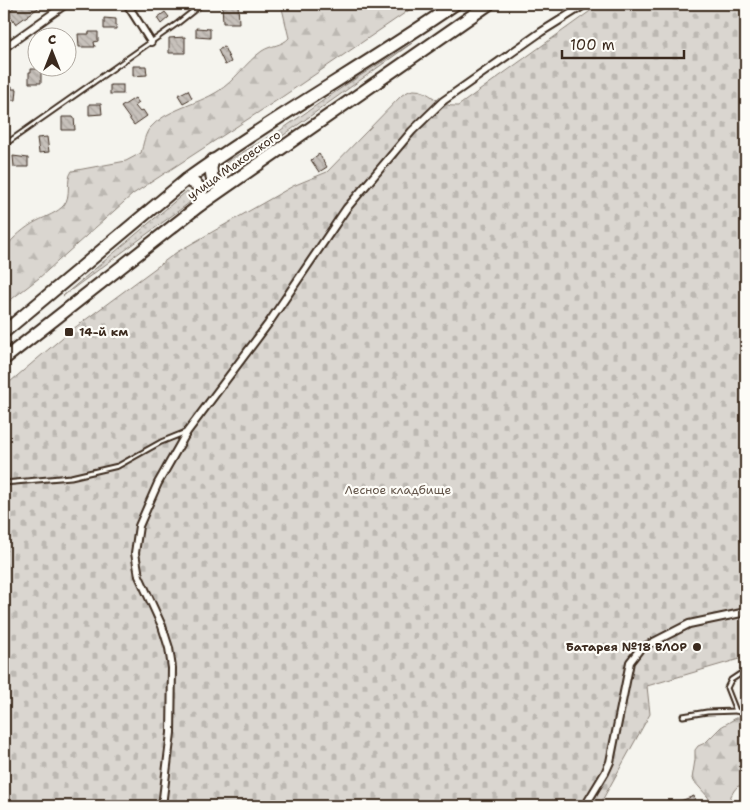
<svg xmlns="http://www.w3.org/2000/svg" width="750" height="810" font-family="'Shantell Sans',sans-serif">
	<defs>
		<pattern id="green-dots" width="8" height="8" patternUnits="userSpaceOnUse" patternTransform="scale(1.25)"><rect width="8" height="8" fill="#dad6d0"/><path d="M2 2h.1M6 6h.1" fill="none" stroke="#bcb8b2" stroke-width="1.8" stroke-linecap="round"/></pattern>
		<pattern id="forest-firs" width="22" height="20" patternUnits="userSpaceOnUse" patternTransform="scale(1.25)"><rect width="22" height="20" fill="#dad6d0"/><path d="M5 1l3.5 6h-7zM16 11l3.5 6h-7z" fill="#bcb8b2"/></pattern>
		<pattern id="cemetery-stones" width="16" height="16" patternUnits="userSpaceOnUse" patternTransform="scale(1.25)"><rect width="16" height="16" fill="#dad6d0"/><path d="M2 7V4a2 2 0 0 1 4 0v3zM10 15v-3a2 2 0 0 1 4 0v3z" fill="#bcb8b2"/></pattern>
		<pattern id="building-back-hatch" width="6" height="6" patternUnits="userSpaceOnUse" patternTransform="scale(1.25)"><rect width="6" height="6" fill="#c7c1bb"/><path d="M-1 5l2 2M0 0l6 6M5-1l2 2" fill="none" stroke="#aca6a0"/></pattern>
	</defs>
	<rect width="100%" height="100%" fill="#f5f4ee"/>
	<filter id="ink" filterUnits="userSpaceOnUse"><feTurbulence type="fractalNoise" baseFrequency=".02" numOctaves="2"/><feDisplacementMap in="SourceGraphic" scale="10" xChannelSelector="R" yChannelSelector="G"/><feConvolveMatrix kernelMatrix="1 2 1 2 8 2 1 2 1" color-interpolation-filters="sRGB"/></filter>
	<g filter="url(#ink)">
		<g fill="url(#green-dots)" stroke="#8a8077">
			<polygon points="412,43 235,170 228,175 222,173 222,166 229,160 278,132 344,86"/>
			<polygon points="187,191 193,195 189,203 63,296"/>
		</g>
		<g fill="url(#forest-firs)" stroke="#8a8077">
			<path d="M281,4H418L282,97L133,194L39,278L4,305V249C14,237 24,228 37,221C47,216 57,213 64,205C72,195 65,181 72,171L126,161L141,153C143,145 145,133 150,128C165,110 198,104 217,92C235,81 245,63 262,51C271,45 282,46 289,38Z"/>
			<path d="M736,718H746V787L738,786C726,798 734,806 712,806L708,797L692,779L695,760V750L698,746L705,743L721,727Z"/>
		</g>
		<path fill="url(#cemetery-stones)" stroke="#8a8077" d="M600,4H746V657L647,686L650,714L599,806H4V562L7,550L4,526V387L69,332L177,252L293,186L327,172L402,95C406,93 410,90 414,90C430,89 438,108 458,106Z"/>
		<g fill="url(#building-back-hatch)" stroke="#3b2a1e">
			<polygon points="19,4 40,4 41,6 16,24 8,12"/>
			<polygon points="222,4 238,4 239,23 223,23"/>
			<polygon points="165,12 169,17 161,24 157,18"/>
			<polygon points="104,18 116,19 116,29 104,29"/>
			<polygon points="196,28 210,29 210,38 196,37"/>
			<polygon points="89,32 98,32 98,41 94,42 95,47 79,47 78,34 89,34"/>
			<polygon points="185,37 185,53 169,53 169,38"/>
			<polygon points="224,47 231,62 225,65 218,50"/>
			<polygon points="133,66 146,66 147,75 133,76"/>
			<polygon points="31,69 41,69 41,83 29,83 29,72 31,72"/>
			<rect x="110" y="85" width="13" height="9"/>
			<polygon points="4,86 12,86 12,89 17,89 16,100 4,100"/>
			<polygon points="188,90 192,98 183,103 178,95"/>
			<polygon points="135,98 139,103 135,106 140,112 143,110 147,116 134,125 121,107"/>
			<polygon points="89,104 101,104 102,114 89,115"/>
			<polygon points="62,117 74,117 75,130 62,130"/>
			<polygon points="47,137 49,152 39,153 37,138"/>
			<polygon points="319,154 327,167 319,172 311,160"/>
			<polygon points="13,156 28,158 28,167 14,167"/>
			<polygon points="746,690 746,706 745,706 740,692"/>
			<polygon points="694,796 697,806 667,806"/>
		</g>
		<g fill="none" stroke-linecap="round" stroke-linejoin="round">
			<g stroke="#3b2a1e" stroke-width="7">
				<g id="service">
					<polyline points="4,145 178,23 202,4"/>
					<polyline points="4,483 71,477 118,466 161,442 186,432"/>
					<polyline points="746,670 731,680 727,688 736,711 742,713 746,712"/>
					<polyline points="683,716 707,712 736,711"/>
				</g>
			</g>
			<g stroke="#3b2a1e" stroke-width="10">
				<g id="minor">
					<polyline points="127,4 151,42"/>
					<polyline points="4,48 66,4"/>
					<polyline points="162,806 171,733 172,668 169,648 162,626 139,576 135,553 139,526 158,483 187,432 268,324 346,209 412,131 443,101 541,32 586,4"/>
					<polyline points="585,806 605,773 610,762 630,662 640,649 689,624 746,612"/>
				</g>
			</g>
			<g stroke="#3b2a1e" stroke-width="15">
				<g id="trunk">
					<polyline points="213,160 211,168 212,178 218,183 229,184"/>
					<path d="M186,180C200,184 204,190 200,205"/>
					<path d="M4,332L186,180C273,117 367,65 455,4"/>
					<polyline points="4,359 200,205 489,4"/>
				</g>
			</g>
			<use href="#service" stroke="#fdfcf7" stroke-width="3"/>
			<use href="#minor" stroke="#fdfcf7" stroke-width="6"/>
			<use href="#trunk" stroke="#fdfcf7" stroke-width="11"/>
		</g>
	</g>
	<g fill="#3b2a1e" stroke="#fdfcf7" stroke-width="2">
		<rect x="64" y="327" width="10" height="10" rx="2.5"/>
		<circle cx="697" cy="647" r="5"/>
	</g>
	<g text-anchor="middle" stroke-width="4.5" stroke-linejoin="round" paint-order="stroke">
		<g font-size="12" fill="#3b2a1e" stroke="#fdfcf7">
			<text transform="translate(234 165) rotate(-35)" y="4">улица Маковского</text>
		</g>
		<g font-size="12" font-weight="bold" fill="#3b2a1e" stroke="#fdfcf7" text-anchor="start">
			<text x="79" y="336">14-й км</text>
			<text x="687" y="651" text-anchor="end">Батарея №18 ВЛОР</text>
		</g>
		<g font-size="12" fill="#63554a" stroke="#fdfcf7">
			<text x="398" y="494">Лесное кладбище</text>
		</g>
	</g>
	<rect width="750" height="810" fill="none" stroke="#fdfcf7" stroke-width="20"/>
	<rect x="10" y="10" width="730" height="790" fill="none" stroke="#3b2a1e" stroke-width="2" filter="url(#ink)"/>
	<g transform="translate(52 52)"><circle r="24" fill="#fdfcf7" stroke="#afa8a0"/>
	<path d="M0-4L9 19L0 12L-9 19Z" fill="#3b2a1e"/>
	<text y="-8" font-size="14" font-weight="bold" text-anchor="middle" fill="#3b2a1e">С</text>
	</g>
	<path d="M562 50v8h122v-8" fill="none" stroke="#3b2a1e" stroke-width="2.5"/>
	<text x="570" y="50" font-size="15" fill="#3b2a1e" stroke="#fdfcf7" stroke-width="4" paint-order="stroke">100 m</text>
</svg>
